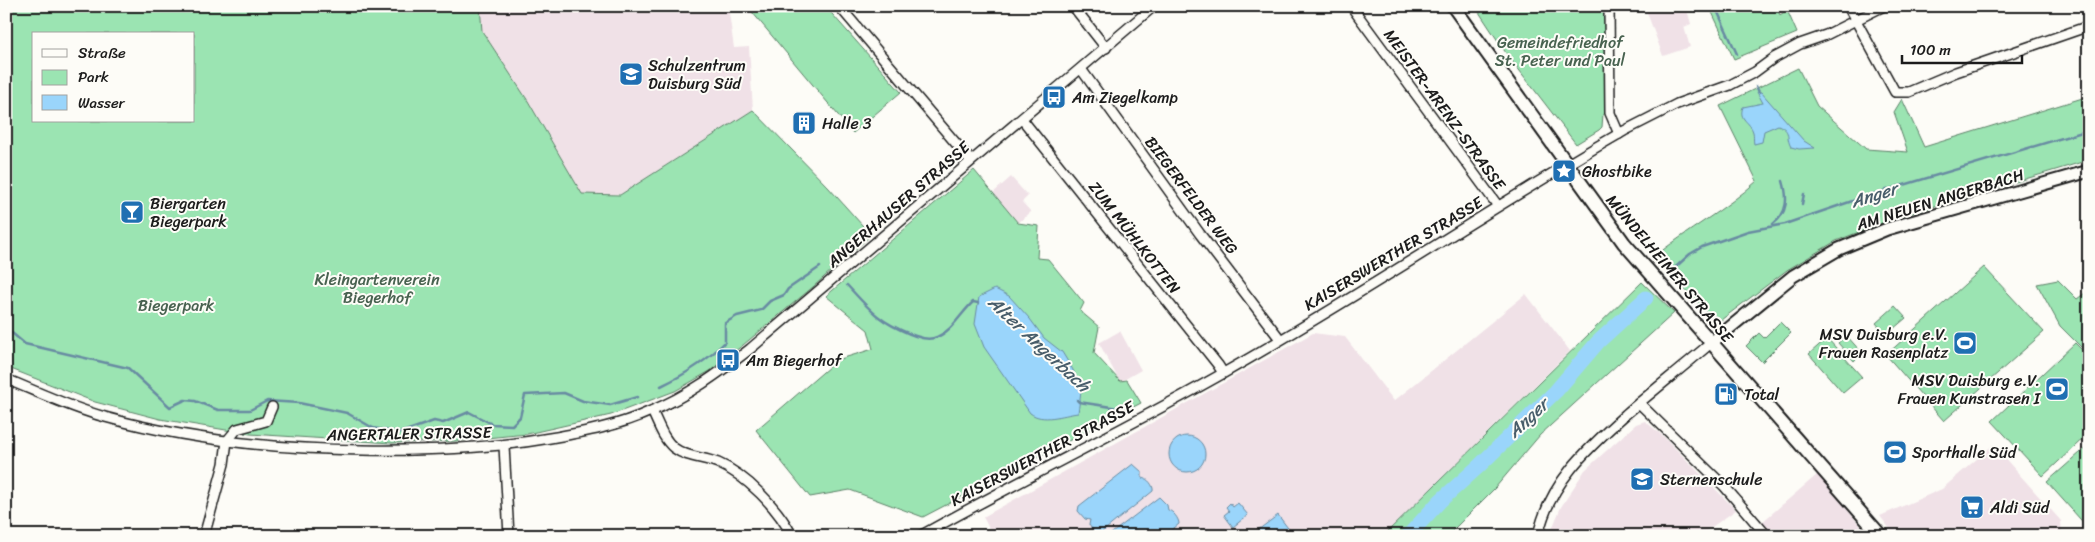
<svg xmlns="http://www.w3.org/2000/svg" width="2095" height="542" font-family="Sriracha,sans-serif">
	<rect width="100%" height="100%" fill="#fdfcf7"/>
	<filter id="ink" filterUnits="userSpaceOnUse"><feTurbulence type="fractalNoise" baseFrequency=".02" numOctaves="2"/><feDisplacementMap in="SourceGraphic" scale="10" xChannelSelector="R" yChannelSelector="G"/><feConvolveMatrix kernelMatrix="1 2 1 2 8 2 1 2 1" color-interpolation-filters="sRGB"/></filter>
	<g filter="url(#ink)">
		<g fill="#f0e1e7">
			<polygon points="480,6 728,6 734,48 749,47 753,110 621,194 582,194 528,101 482,31"/>
			<polygon points="1648,6 1686,6 1691,24 1684,27 1690,47 1663,56 1645,7"/>
			<polygon points="1011,177 1028,196 1022,202 1031,212 1018,223 993,193"/>
			<polygon points="1526,294 1570,351 1383,536 993,536 983,517 1313,333 1345,337 1394,401"/>
			<polygon points="1120,331 1141,370 1120,382 1099,343"/>
			<polygon points="1645,421 1664,437 1736,510 1699,536 1573,536 1552,529 1561,507 1585,470 1636,424"/>
			<polygon points="1993,445 2061,521 2062,536 1895,536 1880,516 1942,489"/>
			<polygon points="1818,474 1859,524 1869,536 1770,536 1761,523"/>
		</g>
		<g fill="#9be4b2" stroke="#5c8067" fill-rule="evenodd">
			<path d="M6,6H480L482,31L528,101L582,194L620,195L753,110L828,187L871,235L813,287L743,345L710,371L675,391L611,415L527,434L456,441L391,443L250,434L160,419L95,402L6,367ZM34,34H194V121H34Z"/>
			<polygon points="747,6 825,6 901,92 853,133"/>
			<polygon points="1475,6 1604,6 1606,113 1603,114 1602,127 1599,130 1576,144 1506,53"/>
			<polygon points="1709,6 1776,6 1780,15 1787,10 1797,33 1734,59"/>
			<path d="M1798,68L1817,106L1866,149L1908,152L1894,112L1902,99L1924,147L2089,96V160L1895,218L1836,241L1787,270L1717,323L1654,257C1687,230 1725,210 1757,181L1720,106Z"/>
			<polygon points="974,170 1018,223 1039,226 1037,258 1048,259 1084,303 1080,311 1099,327 1094,353 1120,381 1127,380 1141,403 923,517 850,490 810,497 756,430 837,360 873,349 868,330 826,296"/>
			<polygon points="1984,267 2044,332 1944,421 1886,355"/>
			<polygon points="2058,280 2077,299 2089,290 2089,355 2060,326 2037,284"/>
			<polygon points="1642,282 1674,313 1540,435 1495,488 1447,536 1383,536"/>
			<polygon points="1895,306 1906,318 1886,335 1876,323"/>
			<polygon points="1780,322 1791,333 1762,362 1746,346 1759,333 1764,338"/>
			<polygon points="1846,335 1862,353 1854,361 1838,343"/>
			<polygon points="1827,338 1862,377 1843,393 1809,354"/>
			<polygon points="2075,343 2089,357 2089,433 2043,476 1992,421"/>
			<polygon points="2089,445 2089,529 2047,482"/>
		</g>
		<g fill="#9ad5fb" stroke="#688ba2">
			<path d="M1757,92H1761L1804,141L1815,148L1799,149L1791,147C1785,136 1792,131 1778,125L1764,131L1762,142L1754,144C1753,140 1754,135 1753,132C1750,121 1738,120 1743,107L1763,103Z"/>
			<path d="M995,289L1009,296L1030,319L1044,338L1062,352L1073,370L1081,391L1078,413C1062,415 1043,423 1030,413L984,347L975,324L979,297Z"/>
			<circle cx="1187" cy="454" r="18"/>
			<path d="M1133,464L1142,472V478C1148,478 1154,486 1153,491L1101,533H1095L1089,525L1090,520L1085,519L1078,511L1079,506Z"/>
			<path d="M1159,497L1167,505L1168,510C1173,511 1179,519 1179,524L1164,536H1108Z"/>
			<polygon points="1230,503 1233,507 1238,503 1248,515 1233,527 1224,515 1229,511 1226,507"/>
			<polygon points="1278,515 1294,536 1250,536"/>
		</g>
		<g fill="none" stroke-linecap="round" stroke-linejoin="round">
			<g stroke="#688ba2" stroke-width="2.5">
				<polyline points="1715,6 1737,54"/>
				<polyline points="1756,86 1759,92"/>
				<polyline points="1802,204 1804,194"/>
				<path d="M1773,224C1788,213 1788,198 1783,181"/>
				<polyline points="1667,275 1690,254 1702,247 1748,231 1785,224 1870,195 2089,130"/>
				<path d="M847,285C870,310 878,321 910,334C918,337 928,341 937,337C952,331 961,313 973,302L978,303"/>
				<polyline points="6,328 25,344 128,368 170,407 185,400 195,401 218,410 250,410 267,401 299,403 347,413 373,428 400,433 434,421 443,423 469,412 492,424 512,425 520,417 525,395 564,393 583,401 610,405 637,397"/>
				<path d="M661,386C684,375 707,361 725,342V323L737,316L761,310L770,301L784,295L788,289L820,267"/>
				<polyline points="1077,400 1079,402 1118,408 1124,413"/>
			</g>
			<polyline stroke="#9ad5fb" stroke-width="15" points="1408,536 1440,501 1479,466 1556,391 1598,342 1646,298"/>
			<g stroke="#1c1c1c" stroke-width="12">
				<g id="minor">
					<polyline points="839,6 971,161"/>
					<polyline points="1073,6 1106,48"/>
					<polyline points="1351,6 1498,206"/>
					<polyline points="1609,6 1610,113 1619,134"/>
					<polyline points="1848,6 1895,92 1909,92 1956,72 2089,26"/>
					<polyline points="1081,69 1200,234 1280,339"/>
					<polyline points="1022,119 1218,365 1223,373"/>
					<path d="M6,379C38,392 71,408 105,417C188,440 277,449 363,450C427,451 488,449 550,438C585,432 618,426 651,411C688,396 719,373 750,349L1154,6"/>
					<polyline points="1639,403 1725,487 1767,536"/>
					<path d="M652,411C658,423 663,439 674,448C687,458 704,457 718,463C746,475 779,509 792,536"/>
					<polyline points="504,446 509,536"/>
					<polyline points="204,536 224,464 227,441 237,429 266,421 272,407"/>
					<path d="M920,536C1020,480 1123,430 1222,374C1359,297 1488,209 1624,131L1677,104L1730,85L1755,72L1774,58L1800,44L1826,35L1884,6"/>
					<path d="M1538,536C1549,483 1587,449 1626,414C1654,390 1683,367 1711,343"/>
				</g>
			</g>
			<g stroke="#1c1c1c" stroke-width="15">
				<polyline id="tertiary" points="1711,343 1793,276 1839,249 1887,229 2089,171"/>
			</g>
			<g stroke="#1c1c1c" stroke-width="16">
				<polyline id="secondary" points="1453,6 1624,243 1881,536"/>
			</g>
			<use href="#minor" stroke="#fdfcf7" stroke-width="9"/>
			<use href="#tertiary" stroke="#fdfcf7" stroke-width="11"/>
			<use href="#secondary" stroke="#fdfcf7" stroke-width="12"/>
		</g>
	</g>
	<defs>
		<g id="school-square" transform="scale(1.25)"><rect x="-9" y="-9" width="18" height="18" rx="4" fill="#1f6fb2" stroke="#fdfcf7"/><path d="M0-5L7-2L0 1L-7-2ZM-4 1L0 2.5L4 1V4Q0 6-4 4Z" fill="#fff"/></g>
		<g id="bus-square" transform="scale(1.25)"><rect x="-9" y="-9" width="18" height="18" rx="4" fill="#1f6fb2" stroke="#fdfcf7"/><path d="M-5-6H5V4H4V6H2V4H-2V6H-4V4H-5ZM-3.5-4V0h7V-4ZM-3.5 1.2v1.5H-2V1.2ZM2 1.2v1.5H3.5V1.2Z" fill="#fff"/></g>
		<g id="building-square" transform="scale(1.25)"><rect x="-9" y="-9" width="18" height="18" rx="4" fill="#1f6fb2" stroke="#fdfcf7"/><path d="M-4-6H4V6H1V3H-1V6H-4ZM-2.5-4.3h1.7v1.8h-1.7ZM.8-4.3h1.7v1.8H.8ZM-2.5-1h1.7V.8h-1.7ZM.8-1h1.7V.8H.8Z" fill="#fff"/></g>
		<g id="sight-square" transform="scale(1.25)"><rect x="-9" y="-9" width="18" height="18" rx="4" fill="#1f6fb2" stroke="#fdfcf7"/><path d="M0-6L1.8-2.2L6-1.7L2.9 1.2L3.7 5.4L0 3.3L-3.7 5.4L-2.9 1.2L-6-1.7L-1.8-2.2Z" fill="#fff"/></g>
		<g id="bar-square" transform="scale(1.25)"><rect x="-9" y="-9" width="18" height="18" rx="4" fill="#1f6fb2" stroke="#fdfcf7"/><path d="M-6-5H6L.8 .8V4.5H3.5V6h-7V4.5H-.8V.8Z" fill="#fff"/></g>
		<g id="stadium-square" transform="scale(1.25)"><rect x="-9" y="-9" width="18" height="18" rx="4" fill="#1f6fb2" stroke="#fdfcf7"/><path d="M0-5a6.5 5 0 1 0 0 10a6.5 5 0 1 0 0-10ZM-3.5-1.8h7v3.6h-7Z" fill="#fff"/></g>
		<g id="fuel-square" transform="scale(1.25)"><rect x="-9" y="-9" width="18" height="18" rx="4" fill="#1f6fb2" stroke="#fdfcf7"/><path d="M-5.5-6h7V0h2V4h1.3V-2.5L3-4.5l.8-.8L6-3V5H2.5V1h-1V6h-7ZM-4.2-4.7v3.2H.2V-4.7Z" fill="#fff"/></g>
		<g id="supermarket-square" transform="scale(1.25)"><rect x="-9" y="-9" width="18" height="18" rx="4" fill="#1f6fb2" stroke="#fdfcf7"/><path d="M-6-5.5h2.5l.6 2H6L4.5 2H-2.5L-4.4-4H-6ZM-1.5 3.2a1.3 1.3 0 1 0 .1 0ZM3 3.2a1.3 1.3 0 1 0 .1 0Z" fill="#fff"/></g>
	</defs>
	<g fill-rule="evenodd">
		<use href="#school-square" x="631" y="74"/>
		<use href="#bus-square" x="1054" y="97"/>
		<use href="#building-square" x="804" y="123"/>
		<use href="#sight-square" x="1564" y="171"/>
		<use href="#bar-square" x="132" y="212"/>
		<use href="#stadium-square" x="1965" y="343"/>
		<use href="#bus-square" x="728" y="360"/>
		<use href="#stadium-square" x="2057" y="389"/>
		<use href="#fuel-square" x="1726" y="394"/>
		<use href="#stadium-square" x="1895" y="452"/>
		<use href="#school-square" x="1642" y="479"/>
		<use href="#supermarket-square" x="1972" y="507"/>
	</g>
	<g text-anchor="middle" stroke-width="4" stroke-linejoin="round" paint-order="stroke">
		<g font-size="16" fill="#486250" stroke="#fdfcf7">
			<text x="1560" y="48">Gemeindefriedhof<tspan x="1560" dy="18">St. Peter und Paul</tspan></text>
			<text x="377" y="285">Kleingartenverein<tspan x="377" dy="18">Biegerhof</tspan></text>
			<text x="176" y="311">Biegerpark</text>
		</g>
		<g font-size="16" fill="#1c1c1c" stroke="#fdfcf7" text-anchor="start">
			<text x="648" y="71">Schulzentrum<tspan x="648" dy="18">Duisburg Süd</tspan></text>
			<text x="1072" y="103">Am Ziegelkamp</text>
			<text x="822" y="129">Halle 3</text>
			<text x="1582" y="177">Ghostbike</text>
			<text x="150" y="209">Biergarten<tspan x="150" dy="18">Biegerpark</tspan></text>
			<text x="1948" y="340" text-anchor="end">MSV Duisburg e.V.<tspan x="1948" dy="18">Frauen Rasenplatz</tspan></text>
			<text x="746" y="366">Am Biegerhof</text>
			<text x="2040" y="386" text-anchor="end">MSV Duisburg e.V.<tspan x="2040" dy="18">Frauen Kunstrasen I</tspan></text>
			<text x="1744" y="400">Total</text>
			<text x="1912" y="458">Sporthalle Süd</text>
			<text x="1660" y="485">Sternenschule</text>
			<text x="1990" y="513">Aldi Süd</text>
		</g>
		<g font-size="16" fill="#1c1c1c" stroke="#fdfcf7">
			<text transform="translate(1445 109) rotate(54)" y="6">MEISTER-ARENZ-STRASSE</text>
			<text transform="translate(1192 195) rotate(53)" y="6">BIEGERFELDER WEG</text>
			<text transform="translate(1940 199) rotate(-17)" y="6">AM NEUEN ANGERBACH</text>
			<text transform="translate(898 204) rotate(-41)" y="6">ANGERHAUSER STRASSE</text>
			<text transform="translate(1135 237) rotate(52)" y="6">ZUM MÜHLKOTTEN</text>
			<text transform="translate(1393 253) rotate(-31)" y="6">KAISERSWERTHER STRASSE</text>
			<text transform="translate(1670 268) rotate(50)" y="6">MÜNDELHEIMER STRASSE</text>
			<text transform="translate(409 433) rotate(-1)" y="6">ANGERTALER STRASSE</text>
			<text transform="translate(1042 453) rotate(-28)" y="6">KAISERSWERTHER STRASSE</text>
		</g>
		<g font-size="18" font-style="italic" fill="#485d6a" stroke="#fdfcf7">
			<text transform="translate(1874 195) rotate(-17)" y="6">Anger</text>
			<text transform="translate(1039 344) rotate(43)" y="6">Alter Angerbach</text>
			<text transform="translate(1528 418) rotate(-43)" y="6">Anger</text>
		</g>
	</g>
	<rect width="2095" height="542" fill="none" stroke="#fdfcf7" stroke-width="25"/>
	<rect x="12" y="12" width="2070" height="517" fill="none" stroke="#1c1c1c" stroke-width="2" filter="url(#ink)"/>
	<rect x="32" y="32" width="162" height="90" fill="#fdfcf7" stroke="#a3a29f"/>
	<rect x="42" y="49" width="25" height="8" fill="#fdfcf7" stroke="#a3a29f"/>
	<text x="78" y="58" font-size="15" fill="#1c1c1c">Straße</text>
	<rect x="42" y="70" width="25" height="15" fill="#9be4b2" stroke="#a3a29f"/>
	<text x="78" y="82" font-size="15" fill="#1c1c1c">Park</text>
	<rect x="42" y="95" width="25" height="15" fill="#9ad5fb" stroke="#a3a29f"/>
	<text x="78" y="108" font-size="15" fill="#1c1c1c">Wasser</text>
	<path d="M1902 55v8h120v-8" fill="none" stroke="#1c1c1c" stroke-width="2.5"/>
	<text x="1910" y="55" font-size="15" fill="#1c1c1c" stroke="#fdfcf7" stroke-width="4" paint-order="stroke">100 m</text>
</svg>
